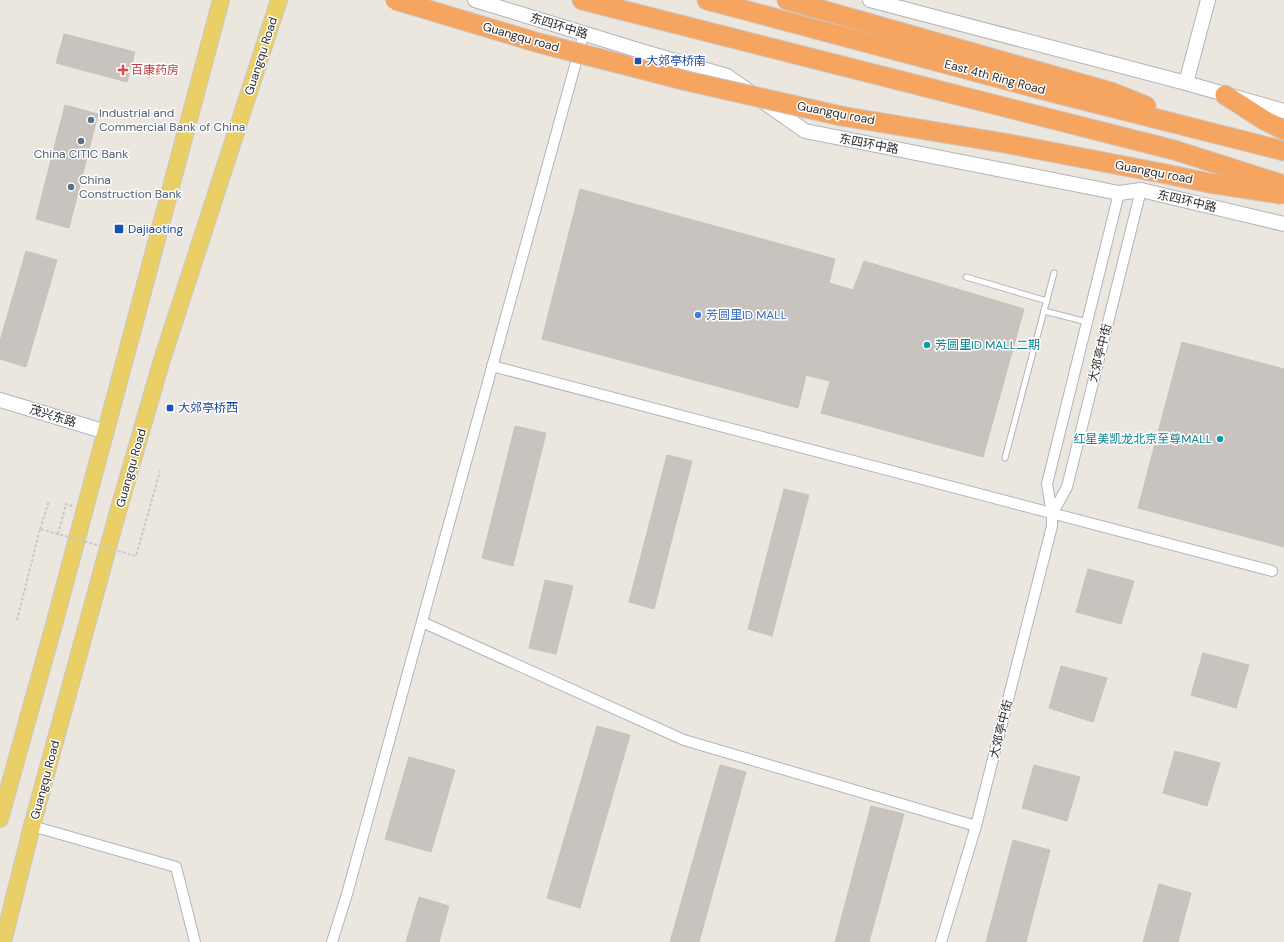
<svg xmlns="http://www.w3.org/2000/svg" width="1284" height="942" font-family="'DM Sans','Noto Sans SC',sans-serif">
	<rect width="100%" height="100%" fill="#ece7de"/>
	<g fill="#c8c3be" stroke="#c8c2b8">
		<polygon points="64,34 135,52 127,82 56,63"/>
		<polygon points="65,105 98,114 69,228 36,219"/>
		<polygon points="580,189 835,259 829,283 853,290 864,261 1024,309 983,457 821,413 830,381 806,375 798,408 542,339"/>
		<polygon points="26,251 57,260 26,367 0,359 0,341"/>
		<polygon points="1182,342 1284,369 1284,547 1138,508"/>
		<polygon points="515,426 546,433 513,566 482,558"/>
		<polygon points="667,455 692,461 654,609 629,602"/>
		<polygon points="784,489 809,495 772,636 748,629"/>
		<polygon points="1088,569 1134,581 1121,624 1076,612"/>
		<polygon points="545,580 573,586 556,654 529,648"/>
		<polygon points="1203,653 1249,665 1236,708 1191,695"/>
		<polygon points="1061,666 1107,678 1093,722 1049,708"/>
		<polygon points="597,726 630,735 580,908 547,898"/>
		<polygon points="1175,751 1220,763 1207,806 1163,793"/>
		<polygon points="409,757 455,770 431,852 385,839"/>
		<polygon points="720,765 746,772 699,942 670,942"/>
		<polygon points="1034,765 1080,777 1067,821 1022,808"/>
		<polygon points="871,806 904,814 869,942 835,942"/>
		<polygon points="1013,840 1050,850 1026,942 986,942"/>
		<polygon points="1159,884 1191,893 1178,942 1143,942"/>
		<polygon points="419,897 449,906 439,942 406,942"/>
	</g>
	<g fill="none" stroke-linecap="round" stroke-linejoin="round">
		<g stroke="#b2b4be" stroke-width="7">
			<g id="lane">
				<polyline points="966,277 1047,301"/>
				<polyline points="1044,311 1087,322"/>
				<polyline points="1005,458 1054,273"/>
			</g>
		</g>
		<g stroke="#b2b4be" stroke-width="12">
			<g id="street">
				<polyline points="1119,193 1047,484 1052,514 1067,487 1141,190"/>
				<polyline points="492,366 1272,571"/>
				<polyline points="422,622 684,740 976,826"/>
				<polyline points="32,826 176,867 195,942"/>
				<polyline points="332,942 347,894 584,33"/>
				<polyline points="941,942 976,826 1052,526 1052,514"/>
			</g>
		</g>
		<g stroke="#b2b4be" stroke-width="16">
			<g id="secondary">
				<polyline points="475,0 641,51 727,76 805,131 1119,193 1141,190 1284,224"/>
				<polyline points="870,0 1186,83 1284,111"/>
				<polyline points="1186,83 1208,0"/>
				<polyline points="0,400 106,432"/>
			</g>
		</g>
		<g stroke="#c8c8c8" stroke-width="18">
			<g id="primary">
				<polyline points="0,819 55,621 221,0"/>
				<polyline points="3,942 32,826 117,515 161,363 279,0"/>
			</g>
		</g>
		<g stroke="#c8c8c8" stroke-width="21">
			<g id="highway">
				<polyline points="582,0 1174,150 1284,185"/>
				<polyline points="707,0 1051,92 1284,151"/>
				<polyline points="787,0 1111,92 1146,106"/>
				<polyline points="1225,95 1264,120 1284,130"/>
				<polyline points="1161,173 1209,183 1280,194"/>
			</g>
		</g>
		<g stroke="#c8c8c8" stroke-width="2" stroke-dasharray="3 2" stroke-linecap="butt">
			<polyline points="40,529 49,501"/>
			<polyline points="58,534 66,504 72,506"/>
		</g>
		<use href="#lane" stroke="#fff" stroke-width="5"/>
		<use href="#street" stroke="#fff" stroke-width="10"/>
		<use href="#secondary" stroke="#fff" stroke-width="14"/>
		<use href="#primary" stroke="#e9cf66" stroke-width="16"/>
		<use href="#highway" stroke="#f5a560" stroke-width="19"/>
		<g stroke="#c8c8c8" stroke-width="21" stroke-linecap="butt">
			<polyline id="highway-bridge" points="395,0 539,43 687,81 841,116 1004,143 1161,173"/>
		</g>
		<polyline stroke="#c8c8c8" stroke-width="2" stroke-dasharray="3 2" stroke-linecap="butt" points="17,620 40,529 136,556 160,471"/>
		<use href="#highway-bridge" stroke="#f5a560" stroke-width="19"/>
	</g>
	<g fill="#1a4fb4" stroke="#fff" stroke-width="1.5">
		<rect x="634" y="57" width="8" height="8" rx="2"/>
		<rect x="114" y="224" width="10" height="10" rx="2"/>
		<rect x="166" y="404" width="8" height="8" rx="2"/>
	</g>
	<path fill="#e0444e" stroke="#fff" stroke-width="1.5" d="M121 64h4v4h4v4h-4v4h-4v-4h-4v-4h4z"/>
	<g fill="#5c6f8a" stroke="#fff" stroke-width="1.5">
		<circle cx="91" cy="120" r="4"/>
		<circle cx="81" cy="141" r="4"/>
		<circle cx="71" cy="187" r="4"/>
	</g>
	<circle fill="#3f7fe0" stroke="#fff" stroke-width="1.5" cx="698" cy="315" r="4"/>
	<g fill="#0f9aa8" stroke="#fff" stroke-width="1.5">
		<circle cx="927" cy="345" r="4"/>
		<circle cx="1220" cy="439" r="4"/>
	</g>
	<g text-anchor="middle" stroke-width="3" stroke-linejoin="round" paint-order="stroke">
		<g font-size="12" fill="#2b2b2b" stroke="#fff">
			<text transform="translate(559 26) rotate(17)" y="4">东四环中路</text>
			<text transform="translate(521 37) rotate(16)" y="4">Guangqu road</text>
			<text transform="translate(261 56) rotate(-72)" y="4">Guangqu Road</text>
			<text transform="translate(995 77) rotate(15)" y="4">East 4th Ring Road</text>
			<text transform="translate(836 113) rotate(11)" y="4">Guangqu road</text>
			<text transform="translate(869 144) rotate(11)" y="4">东四环中路</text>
			<text transform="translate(1154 172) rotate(11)" y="4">Guangqu road</text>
			<text transform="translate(1187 201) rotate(13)" y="4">东四环中路</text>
			<text transform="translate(1100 353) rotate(-76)" y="4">大郊亭中街</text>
			<text transform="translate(53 416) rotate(17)" y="4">茂兴东路</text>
			<text transform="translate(131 468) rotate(-74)" y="4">Guangqu Road</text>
			<text transform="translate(1001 729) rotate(-76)" y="4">大郊亭中街</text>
			<text transform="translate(45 780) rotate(-75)" y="4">Guangqu Road</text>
		</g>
		<g font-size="12" fill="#164399" stroke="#fff" text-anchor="start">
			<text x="646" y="65">大郊亭桥南</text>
			<text x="128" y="233">Dajiaoting</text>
			<text x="178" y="412">大郊亭桥西</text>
		</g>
		<g font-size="12" fill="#be3a42" stroke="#fff" text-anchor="start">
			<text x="131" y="74">百康药房</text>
		</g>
		<g font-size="12" fill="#4e5e75" stroke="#fff" text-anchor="start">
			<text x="99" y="117">Industrial and<tspan x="99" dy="14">Commercial Bank of China</tspan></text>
			<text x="81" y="158" text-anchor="middle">China CITIC Bank</text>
			<text x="79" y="184">China<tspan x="79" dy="14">Construction Bank</tspan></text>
		</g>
		<g font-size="12" fill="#366cbe" stroke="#fff" text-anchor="start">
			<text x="706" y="319">芳圆里ID MALL</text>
		</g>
		<g font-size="12" fill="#0d838f" stroke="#fff" text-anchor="start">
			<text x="935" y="349">芳圆里ID MALL二期</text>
			<text x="1212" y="443" text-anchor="end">红星美凯龙北京至尊MALL</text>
		</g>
	</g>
</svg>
